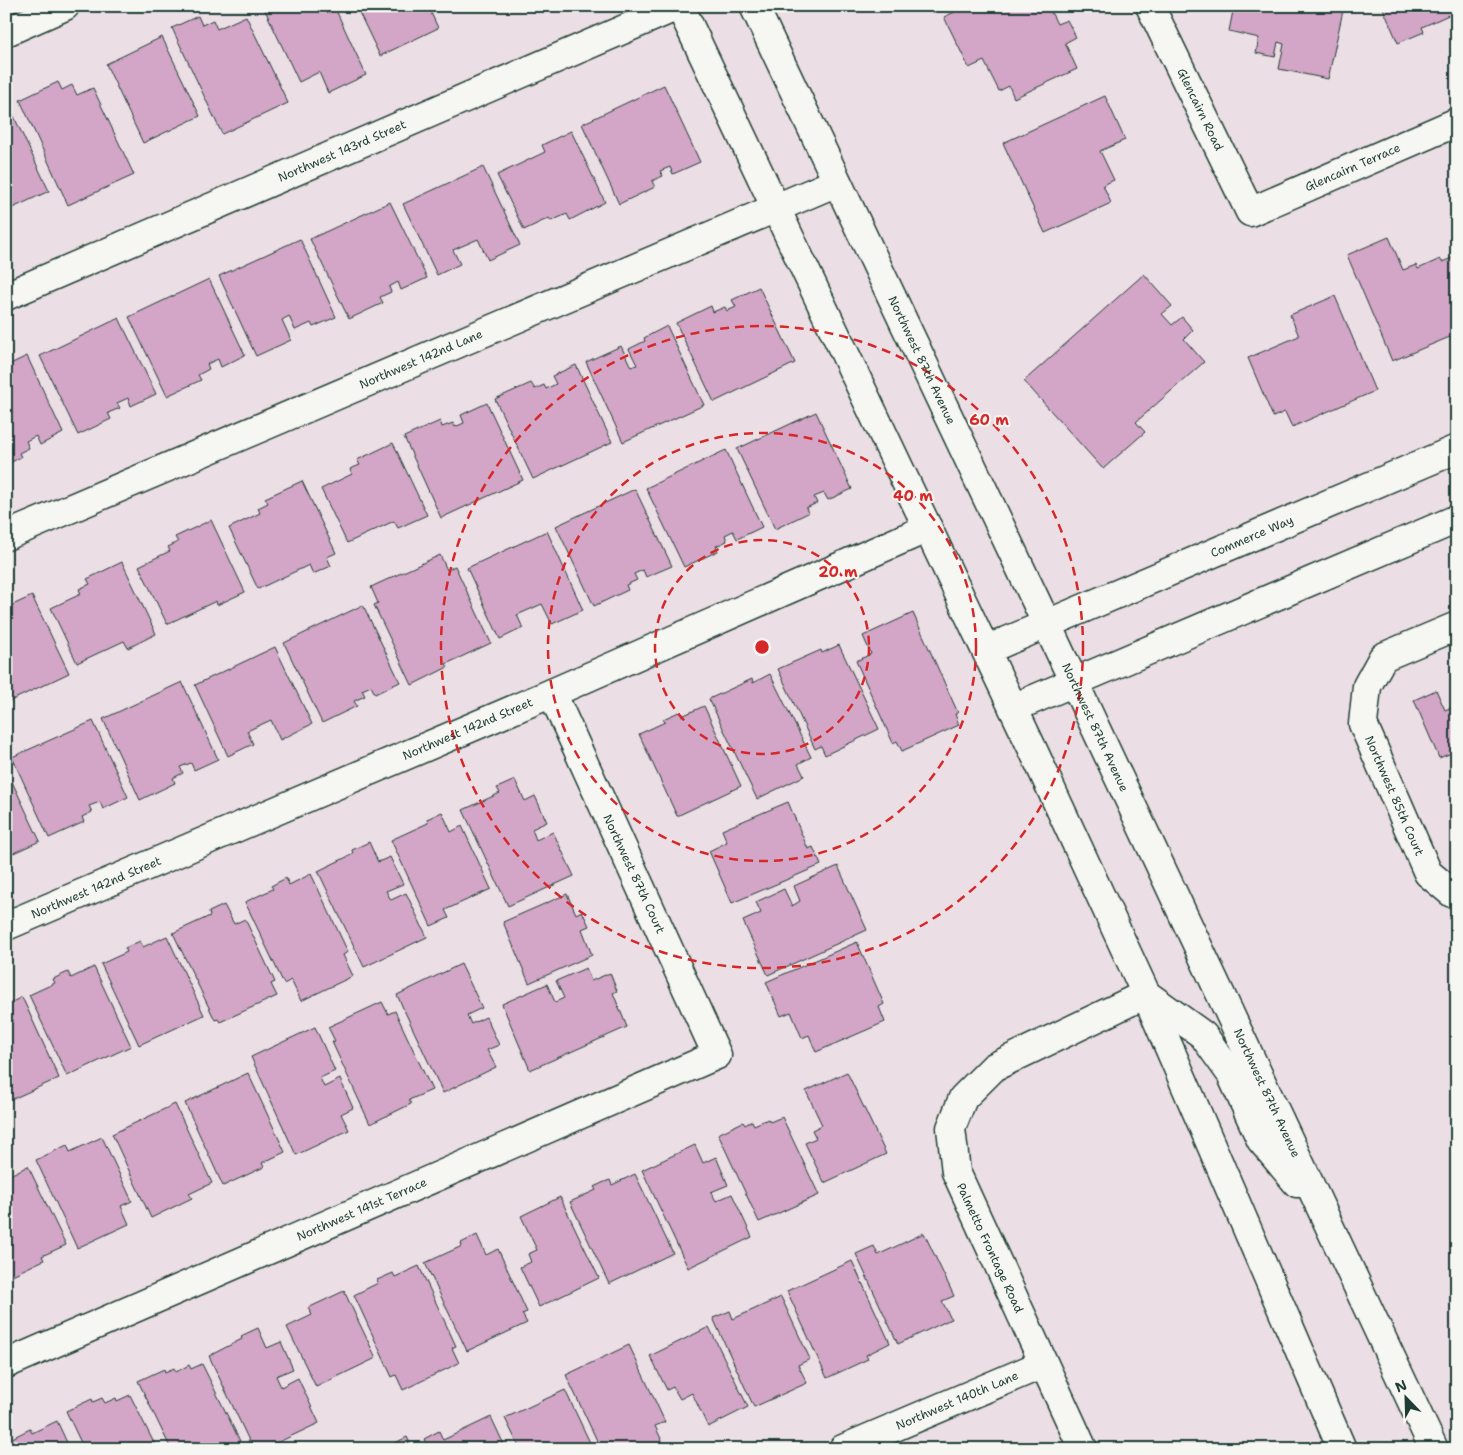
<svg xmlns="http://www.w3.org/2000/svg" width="1463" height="1455" font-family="'Shantell Sans',sans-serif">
	<rect width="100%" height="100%" fill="#ecdee5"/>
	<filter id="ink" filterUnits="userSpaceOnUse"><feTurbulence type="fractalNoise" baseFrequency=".02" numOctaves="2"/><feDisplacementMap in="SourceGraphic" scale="10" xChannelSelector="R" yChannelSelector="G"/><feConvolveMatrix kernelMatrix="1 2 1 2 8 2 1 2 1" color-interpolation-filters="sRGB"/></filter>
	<g filter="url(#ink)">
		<g fill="#d3a5c7" stroke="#1f3d34">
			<polygon points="263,6 334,6 366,75 328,93 319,72 299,82"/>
			<polygon points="356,6 428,6 438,28 380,56"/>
			<polygon points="967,6 1062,6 1051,12 1057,24 1067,20 1076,37 1065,43 1077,69 1014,98 1009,86 999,91 984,61 969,68 944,17"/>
			<polygon points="1234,6 1344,6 1328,79 1279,69 1284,44 1278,42 1275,57 1256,53 1259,38 1229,31"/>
			<polygon points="1382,6 1450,6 1453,13 1422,27 1424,32 1398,43"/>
			<polygon points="198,16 202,25 213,20 217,29 246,16 288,103 222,134 172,28"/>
			<polygon points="162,37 200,116 143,143 106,64"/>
			<polygon points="58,82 62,90 72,85 77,95 93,88 134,175 68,205 20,100"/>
			<polygon points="664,85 700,162 673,174 670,167 660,171 663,176 652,181 655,187 619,204 582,124"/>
			<polygon points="1105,96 1125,140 1100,151 1114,180 1103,185 1111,203 1045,233 1003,143"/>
			<polygon points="10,108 49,191 6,211 6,110"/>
			<polygon points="571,131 605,202 570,220 567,214 551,221 549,218 524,230 497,175 545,152 542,145"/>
			<polygon points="483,167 520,245 488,260 478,239 453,250 460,264 437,275 403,204"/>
			<polygon points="390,202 427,278 401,290 398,282 389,287 391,292 380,297 383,303 349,319 310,239"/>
			<polygon points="1389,237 1403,270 1416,265 1418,269 1440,259 1442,262 1457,256 1457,334 1392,361 1347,255"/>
			<polygon points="300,239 336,317 313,327 311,323 295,330 289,316 282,320 291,340 256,356 219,276"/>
			<polygon points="1144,274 1172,306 1162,314 1172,325 1182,317 1193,330 1184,339 1204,362 1136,422 1145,432 1103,469 1024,381"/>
			<polygon points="209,279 245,355 221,367 218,359 207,364 209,369 198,375 201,380 167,396 129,317"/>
			<polygon points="759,287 795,363 714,402 676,323 711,306 713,312 725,307 727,311 736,307 732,300"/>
			<polygon points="1335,296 1375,391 1292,427 1285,412 1273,417 1248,358 1299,336 1290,315"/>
			<polygon points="119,318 156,394 131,406 128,398 117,403 120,408 108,413 111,419 78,435 40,356"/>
			<polygon points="667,326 704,405 623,442 586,362 621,346 631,367 637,365 629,349 645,341 644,338"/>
			<polygon points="27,356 63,433 40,445 36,436 26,441 29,448 19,453 21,457 6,465 6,366"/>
			<polygon points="576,365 612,442 533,479 495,399 531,383 535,389 544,385 546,389 556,384 552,376"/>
			<polygon points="487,403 523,480 441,518 404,437 440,421 442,427 453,423 455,427 464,423 461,415"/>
			<polygon points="816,412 852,489 828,500 824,493 814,497 817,503 806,508 808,513 775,529 737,449"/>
			<polygon points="393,443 427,515 398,528 394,521 347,543 321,489 352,474 350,469 360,465 357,460"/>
			<polygon points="726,450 762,527 737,539 733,531 725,535 727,541 716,546 718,551 684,567 646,488"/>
			<polygon points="302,481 336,553 327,557 331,566 313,574 309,565 258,589 229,528 260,513 258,508 268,503 265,498"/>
			<polygon points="635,489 672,566 646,577 643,570 634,574 637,580 626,585 628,590 594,606 556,526"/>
			<polygon points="211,520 245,592 217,605 216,601 167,624 139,566 170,551 168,547 178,542 175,537"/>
			<polygon points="547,531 583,610 552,624 542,604 517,615 523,628 500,639 467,568"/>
			<polygon points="440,555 447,570 455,566 491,643 446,664 448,667 412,685 374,605 378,603 371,587"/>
			<polygon points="122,562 156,634 128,648 124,641 77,663 51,608 81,594 79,589 90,584 87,579"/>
			<polygon points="32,596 69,673 6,703 6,635 11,633 6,622 6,608"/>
			<polygon points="363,605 400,682 375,694 371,686 362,690 365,696 354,701 357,706 322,723 284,643"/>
			<polygon points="913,613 958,713 955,714 959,725 902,751 897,741 893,743 856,661 871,654 863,636"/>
			<polygon points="839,645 879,729 825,755 821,746 815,749 778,669 821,650 822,653"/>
			<polygon points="275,647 312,724 280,740 271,720 247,731 253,744 228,756 195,685"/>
			<polygon points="770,674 811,757 798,764 804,776 757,799 709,699 752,679 753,683"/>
			<polygon points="182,682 218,759 194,770 191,763 180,767 183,773 173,778 175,783 140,800 103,719"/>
			<polygon points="1436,690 1445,710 1457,705 1457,751 1439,758 1414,700"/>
			<polygon points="704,706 741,786 677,816 639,734 665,722 663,719 679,712 682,716"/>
			<polygon points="93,721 128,797 103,809 100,802 89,806 92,812 82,817 84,822 49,838 12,757"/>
			<polygon points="6,769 40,841 9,855 6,850"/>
			<polygon points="515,780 525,801 535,796 547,822 532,829 536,840 553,832 574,876 508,906 463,810 500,793 497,788"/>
			<polygon points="788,802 808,849 813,847 821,865 732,903 709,851 727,842 722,830"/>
			<polygon points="442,812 451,832 462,826 491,889 445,910 449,918 431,926 391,840 428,823 427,819"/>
			<polygon points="369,842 378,862 390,857 403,884 386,891 391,900 406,893 427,937 364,967 318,871 353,854 352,850"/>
			<polygon points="838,866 867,930 768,975 743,921 761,913 756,902 784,889 792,906 800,901 794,886"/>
			<polygon points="311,874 348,952 343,955 353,976 301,1001 291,980 284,984 245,902 273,889 271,886 286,878 289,885"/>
			<polygon points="567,894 576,914 582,911 589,926 582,929 592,955 529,983 503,922"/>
			<polygon points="224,905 234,924 245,919 275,982 271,984 277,996 220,1022 218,1019 215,1020 173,933 210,916 209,912"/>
			<polygon points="167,936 204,1015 139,1045 101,964 127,952 125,948 140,941 143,947"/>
			<polygon points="857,942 884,1004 879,1007 885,1022 816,1052 809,1035 802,1038 791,1012 781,1016 766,982"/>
			<polygon points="461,964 482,1008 467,1015 471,1024 486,1017 499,1045 487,1050 496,1067 443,1093 397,995"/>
			<polygon points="94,967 131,1046 67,1076 29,995 55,983 53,979 68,972 71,978"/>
			<polygon points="586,968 591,981 610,973 617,991 613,993 627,1027 530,1070 502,1004 547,984 555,1002 564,998 556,981"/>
			<polygon points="22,997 59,1078 6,1102 6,1005"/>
			<polygon points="382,1002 388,1014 395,1011 432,1090 409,1100 411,1104 370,1124 332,1042 335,1041 328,1027"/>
			<polygon points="315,1027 335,1071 320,1078 324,1087 340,1079 353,1108 341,1114 349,1130 296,1155 251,1057"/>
			<polygon points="847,1072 886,1154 824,1183 805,1143 816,1138 812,1130 822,1125 806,1091"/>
			<polygon points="248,1073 285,1152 262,1163 264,1167 223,1186 185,1103"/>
			<polygon points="175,1104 212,1183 189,1194 192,1198 151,1218 112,1134"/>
			<polygon points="782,1117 819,1195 759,1222 718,1134 743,1122 745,1125 752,1121 754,1125 768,1119 770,1122"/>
			<polygon points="102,1137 132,1201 121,1206 129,1224 77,1248 36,1160 67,1145 70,1152"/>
			<polygon points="695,1145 703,1163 716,1157 728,1185 711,1192 716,1201 732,1194 752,1237 688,1268 642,1170"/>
			<polygon points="28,1166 66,1245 42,1256 44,1260 6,1278 6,1177"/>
			<polygon points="635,1174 673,1253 609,1284 570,1202 596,1190 594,1187 602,1183 610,1180 612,1185"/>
			<polygon points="560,1197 599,1278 539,1307 520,1267 531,1262 528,1254 537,1250 521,1216"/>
			<polygon points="924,1233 954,1296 942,1301 951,1319 898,1344 856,1254 874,1246 878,1255"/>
			<polygon points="477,1235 486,1255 498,1249 527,1312 522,1314 527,1323 467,1351 425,1263 462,1246 461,1243"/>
			<polygon points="852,1261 890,1343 866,1355 868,1359 827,1378 787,1291"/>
			<polygon points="419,1266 456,1346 452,1348 459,1363 403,1390 396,1375 392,1377 354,1295 378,1283 377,1280 393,1273 395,1277"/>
			<polygon points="344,1291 376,1358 316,1387 287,1327 312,1315 308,1308"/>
			<polygon points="781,1297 810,1359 798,1365 807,1383 754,1407 713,1318 730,1311 733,1319"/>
			<polygon points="709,1327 748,1407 708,1427 692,1393 680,1399 673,1387 667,1390 650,1356"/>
			<polygon points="258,1328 267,1348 281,1342 293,1369 276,1376 281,1387 298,1378 319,1423 264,1449 253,1449 209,1356 242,1339 241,1336"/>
			<polygon points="629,1345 665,1422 655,1426 663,1443 650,1449 601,1449 566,1375"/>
			<polygon points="202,1364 240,1441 224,1449 171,1449 138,1381 164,1369 165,1372 174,1368 176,1372 189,1365 191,1369"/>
			<polygon points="565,1390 593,1449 520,1449 505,1418"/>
			<polygon points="130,1395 157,1449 84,1449 66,1411 92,1399 93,1402 102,1398 105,1403 116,1398 117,1401"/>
			<polygon points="491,1417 506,1449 429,1449 424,1439 439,1431 443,1440"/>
			<polygon points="57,1421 70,1449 6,1449 6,1441 30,1429 32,1433"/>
			<polygon points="407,1437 413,1449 383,1449"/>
		</g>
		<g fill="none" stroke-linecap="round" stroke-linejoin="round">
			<g stroke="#1f3d34" stroke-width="31">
				<g id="minor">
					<path id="s1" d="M1150,6L1250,212L1457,122"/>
					<polyline points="6,32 65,6"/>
					<path id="s2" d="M6,296L678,6"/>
					<path id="s3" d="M6,536L837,182"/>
					<path id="s4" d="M1457,626L1383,657L1367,686L1363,724L1428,873L1452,893L1457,894"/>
					<path id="s5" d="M6,926L552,693L928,528"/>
					<path id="s6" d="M6,1364L717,1055L552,693"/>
					<path id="s7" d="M843,1449L1043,1364"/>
				</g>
			</g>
			<g stroke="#1f3d34" stroke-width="31">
				<g id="tertiary">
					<path id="s8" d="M986,650L1457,449"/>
					<polyline points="1013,708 1457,519"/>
					<polyline points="1083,1449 956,1172 951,1128 963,1098 994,1067 1146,994"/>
				</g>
			</g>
			<g stroke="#1f3d34" stroke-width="31">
				<g id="secondary">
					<polyline points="680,6 1033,750 1146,994 1342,1449"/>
					<path id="s9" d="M754,6L1034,597L1434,1449"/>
					<polyline points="1146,994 1203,1035 1231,1074 1261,1140 1297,1183"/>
				</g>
			</g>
			<use href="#minor" stroke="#f6f6f2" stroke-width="28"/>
			<use href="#tertiary" stroke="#f6f6f2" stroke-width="28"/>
			<use href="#secondary" stroke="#f6f6f2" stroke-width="28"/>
		</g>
	</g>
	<g fill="none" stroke="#d62828" stroke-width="2.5" stroke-dasharray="9 6">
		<circle cx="762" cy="647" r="107"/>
		<circle cx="762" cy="647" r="214"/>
		<circle cx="762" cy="647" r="321"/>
	</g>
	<g text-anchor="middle" stroke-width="4" stroke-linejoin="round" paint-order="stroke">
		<g font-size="12" fill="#1f3d34" stroke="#f6f6f2">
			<text dy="4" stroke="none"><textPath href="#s1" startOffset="115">Glencairn Road</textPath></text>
			<text dy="4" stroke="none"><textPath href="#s2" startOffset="366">Northwest 143rd Street</textPath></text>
			<text dy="4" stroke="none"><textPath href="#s1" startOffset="341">Glencairn Terrace</textPath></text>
			<text dy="4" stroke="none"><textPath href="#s3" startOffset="451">Northwest 142nd Lane</textPath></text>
			<text dy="4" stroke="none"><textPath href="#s9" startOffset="392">Northwest 87th Avenue</textPath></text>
			<text dy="4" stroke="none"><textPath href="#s8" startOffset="289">Commerce Way</textPath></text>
			<text dy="4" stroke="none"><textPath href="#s9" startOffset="798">Northwest 87th Avenue</textPath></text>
			<text dy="4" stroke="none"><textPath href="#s5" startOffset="502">Northwest 142nd Street</textPath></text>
			<text dy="4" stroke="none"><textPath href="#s4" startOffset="230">Northwest 85th Court</textPath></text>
			<text transform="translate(634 874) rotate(65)" y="4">Northwest 87th Court</text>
			<text dy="4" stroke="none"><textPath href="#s5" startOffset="98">Northwest 142nd Street</textPath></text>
			<text dy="4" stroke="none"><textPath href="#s9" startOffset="1202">Northwest 87th Avenue</textPath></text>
			<text dy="4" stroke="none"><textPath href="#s6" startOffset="388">Northwest 141st Terrace</textPath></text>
			<text transform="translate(990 1248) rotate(65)" y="4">Palmetto Frontage Road</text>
			<text dy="4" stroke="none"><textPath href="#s7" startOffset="124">Northwest 140th Lane</textPath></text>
		</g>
	</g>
	<circle cx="762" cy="647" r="8" fill="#d62828" stroke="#f6f6f2" stroke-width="2.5"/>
	<g font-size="15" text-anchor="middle" font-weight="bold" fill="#d62828" stroke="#f6f6f2" stroke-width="4" stroke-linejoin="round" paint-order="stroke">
		<text x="989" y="425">60 m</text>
		<text x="913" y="501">40 m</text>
		<text x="838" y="577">20 m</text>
	</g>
	<rect width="1463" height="1455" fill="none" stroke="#f6f6f2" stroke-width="25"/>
	<rect x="12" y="12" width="1438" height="1430" fill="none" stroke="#1f3d34" stroke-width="2" filter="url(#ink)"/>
	<g transform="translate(1406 1398) rotate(337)" stroke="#f6f6f2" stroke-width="4" paint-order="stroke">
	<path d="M0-4L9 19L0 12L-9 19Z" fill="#1f3d34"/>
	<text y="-8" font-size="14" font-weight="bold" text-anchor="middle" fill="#1f3d34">N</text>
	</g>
</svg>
